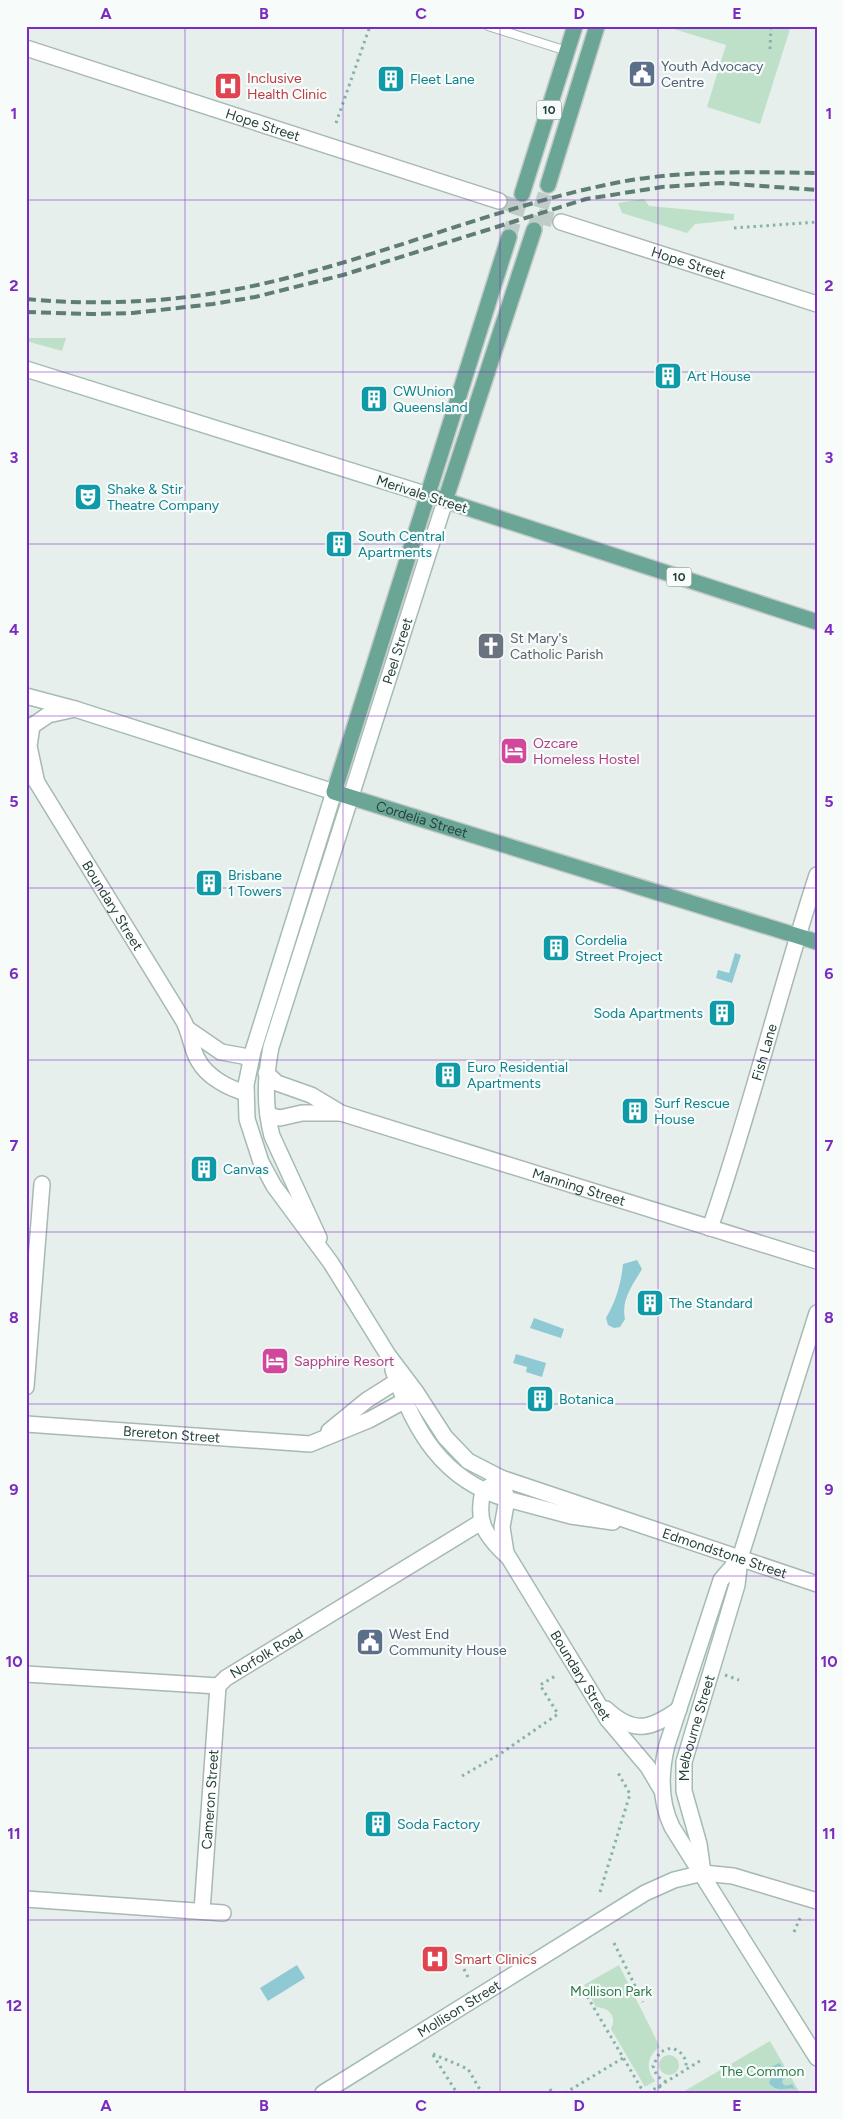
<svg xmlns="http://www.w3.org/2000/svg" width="843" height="2119" font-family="Figtree,sans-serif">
	<rect width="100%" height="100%" fill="#e6efeb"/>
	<g fill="#bfe0c8">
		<polygon points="664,26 791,26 760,124 707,107 726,45"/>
		<polygon points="644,199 649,206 734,214 734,220 695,224 687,233 622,213 618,203"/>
		<polygon points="26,338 66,338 62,351 26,341"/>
		<path d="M619,1965L660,2047C647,2055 645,2069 655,2081L645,2087L611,2029C617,2016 610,2008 596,2007L584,1985Z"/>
		<polygon points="770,2041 800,2093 681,2093"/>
		<circle cx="669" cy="2065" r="10"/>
	</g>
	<g fill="#8ec9d4">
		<polygon points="735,953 741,955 732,983 716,978 718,970 729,973"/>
		<path d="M637,1260L642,1269C632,1286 621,1300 625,1319L620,1327L614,1328L608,1325L606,1318C616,1301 621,1284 623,1264Z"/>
		<polygon points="534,1318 564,1329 561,1338 530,1328"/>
		<polygon points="516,1354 546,1363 542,1377 526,1372 527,1367 513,1363"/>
		<polygon points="297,1965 305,1978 268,2001 260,1988"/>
		<path d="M780,2063L784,2071L788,2074L782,2081L783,2084L786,2086L792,2084L795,2089C785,2087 777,2093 769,2083L771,2078L779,2075L773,2071L771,2067Z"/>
	</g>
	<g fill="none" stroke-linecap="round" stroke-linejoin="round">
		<g stroke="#bfccc8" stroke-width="15" stroke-dasharray="15 8" stroke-linecap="butt">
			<polyline points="499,201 518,207"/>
			<polyline points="538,216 561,222"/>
		</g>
		<g stroke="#bfccc8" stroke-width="15" stroke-dasharray="15 8" stroke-linecap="butt">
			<polyline points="534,230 548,185"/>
			<polyline points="509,237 522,194"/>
		</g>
		<g stroke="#a8b8b2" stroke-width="10">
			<polyline id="lane" points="488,26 567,51"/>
		</g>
		<g stroke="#a8b8b2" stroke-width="18">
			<g id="street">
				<path id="s1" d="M26,48L499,201"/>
				<path id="s2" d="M561,222L817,304"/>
				<path id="s3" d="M26,770L36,781L183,1020C190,1032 191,1048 198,1060C207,1077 228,1088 246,1093"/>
				<polyline points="36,779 29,746 32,726 48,715 75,709"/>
				<polyline points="189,1030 221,1052 243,1056 251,1060"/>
				<path id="s4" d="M266,1073L277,1083L311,1095L341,1113L817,1261"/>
				<polyline points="268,1115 280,1118 302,1113 339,1113"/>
				<path id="s5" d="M710,1228C750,1112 779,992 817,875"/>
				<polyline points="26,1387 42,1184"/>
				<path id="s6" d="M26,1424L310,1444L369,1420L404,1401"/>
				<polyline points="329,1431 367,1400 397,1381"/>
				<path id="s7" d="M501,1478L817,1584"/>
				<polyline points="507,1499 571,1516 613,1522"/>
				<path id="s8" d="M26,1674L218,1686L226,1678L481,1522"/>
				<polyline points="703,1873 733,1876 817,1901"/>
				<polyline points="26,1899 223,1913"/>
				<path id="s9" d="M202,1911L218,1686"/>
			</g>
		</g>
		<g stroke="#a4bbb3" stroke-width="18">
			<g id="secondary">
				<polyline points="26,369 428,495"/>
				<polyline points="26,696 75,709 334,792 253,1051 246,1085 247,1119 261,1162 274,1186 331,1263 388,1355 416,1392 445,1437 468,1461 501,1478"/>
				<path id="s10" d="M319,1238L272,1136C264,1106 265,1077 271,1047L445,501"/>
				<path d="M393,1370C414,1430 442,1480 507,1499"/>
				<path id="s11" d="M501,1478L507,1499L502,1527L506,1553L608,1720L648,1767L661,1789"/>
				<path d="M490,1486L483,1491C476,1521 484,1534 506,1555"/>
				<path d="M740,1558L721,1580L667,1745C660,1773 659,1800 672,1827L817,2058"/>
				<path d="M606,1709C634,1735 651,1729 679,1709"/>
				<path id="s12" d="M703,1873L699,1844L684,1791V1762L737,1585L740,1558L817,1313"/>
				<path id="s13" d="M323,2093L645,1893L674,1880L703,1873"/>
			</g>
		</g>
		<g stroke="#c2cac8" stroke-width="18">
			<g id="primary">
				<polyline points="548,185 597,26"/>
				<polyline points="522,194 575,26"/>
				<path id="s14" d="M509,237L334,792L817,942"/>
				<polyline points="428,495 817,622"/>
				<polyline points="445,501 534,230"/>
			</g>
		</g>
		<g stroke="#86b3a5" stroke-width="3" stroke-dasharray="2.5 4" stroke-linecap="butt">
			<polyline points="770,49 771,26"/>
			<polyline points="336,123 370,26"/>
			<polyline points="734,228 817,222"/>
			<polyline points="725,1675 739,1680"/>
			<polyline points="462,1776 500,1754 558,1714 540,1685 557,1675"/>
			<polyline points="600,1892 630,1794 617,1771"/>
			<polyline points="794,1932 800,1918"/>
			<polyline points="614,1943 643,2002"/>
			<polyline points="464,1969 468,1977"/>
			<polyline points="584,1991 644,2093"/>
			<polyline points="433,2054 468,2069 482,2093"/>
			<polyline points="433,2055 457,2093"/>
			<path d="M666,2082L657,2076L653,2066L660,2052L671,2048C682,2051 687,2058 686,2069"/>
			<polyline points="659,2086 664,2093"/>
			<polyline points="550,2089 552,2093"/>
			<polyline points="565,2093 623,2058"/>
			<polyline points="648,2093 703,2059"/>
		</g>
		<use href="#lane" stroke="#fff" stroke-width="8"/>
		<use href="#street" stroke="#fff" stroke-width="15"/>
		<use href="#secondary" stroke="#fff" stroke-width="15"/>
		<use href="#primary" stroke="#6aa596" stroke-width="15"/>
		<g stroke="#5f7d75" stroke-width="4" stroke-dasharray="10 5" stroke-linecap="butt">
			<path d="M26,299C100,306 176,302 248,287C373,261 490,208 615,183C681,170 749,172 817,173"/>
			<polyline points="26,312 91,314 133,313 213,304 255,297 343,275 586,199 662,187 721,183 817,190"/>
		</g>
	</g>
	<path fill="none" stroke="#7b2cbf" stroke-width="1" stroke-opacity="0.55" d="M185,26V2093M343,26V2093M500,26V2093M658,26V2093M26,200H817M26,372H817M26,544H817M26,716H817M26,888H817M26,1060H817M26,1232H817M26,1404H817M26,1576H817M26,1748H817M26,1920H817"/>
	<defs>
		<g id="civic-square" transform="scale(1.4375)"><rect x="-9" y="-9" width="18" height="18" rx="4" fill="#5c6f8a" stroke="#f7fbf9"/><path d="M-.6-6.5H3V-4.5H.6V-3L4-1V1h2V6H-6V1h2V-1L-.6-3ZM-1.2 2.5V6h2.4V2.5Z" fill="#fff"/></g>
		<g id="building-square" transform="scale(1.4375)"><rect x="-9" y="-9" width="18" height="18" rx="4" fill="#0f9aa8" stroke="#f7fbf9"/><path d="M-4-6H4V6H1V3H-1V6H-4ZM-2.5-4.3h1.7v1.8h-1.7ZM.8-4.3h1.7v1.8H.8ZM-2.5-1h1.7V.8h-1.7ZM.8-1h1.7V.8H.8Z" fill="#fff"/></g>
		<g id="hospital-square" transform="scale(1.4375)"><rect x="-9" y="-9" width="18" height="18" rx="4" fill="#e0444e" stroke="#f7fbf9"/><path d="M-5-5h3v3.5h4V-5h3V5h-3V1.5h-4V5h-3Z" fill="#fff"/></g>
		<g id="theatre-square" transform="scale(1.4375)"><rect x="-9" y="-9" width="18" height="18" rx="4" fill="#0f9aa8" stroke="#f7fbf9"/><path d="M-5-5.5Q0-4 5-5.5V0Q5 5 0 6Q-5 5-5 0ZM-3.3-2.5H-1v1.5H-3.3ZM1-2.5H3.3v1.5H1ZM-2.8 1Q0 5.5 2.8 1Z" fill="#fff"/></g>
		<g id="church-square" transform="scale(1.4375)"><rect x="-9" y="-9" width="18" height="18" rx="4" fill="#6b7280" stroke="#f7fbf9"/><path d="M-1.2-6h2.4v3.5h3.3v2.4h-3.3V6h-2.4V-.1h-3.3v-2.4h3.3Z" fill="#fff"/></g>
		<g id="hotel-square" transform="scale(1.4375)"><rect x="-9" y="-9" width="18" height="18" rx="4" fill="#d1479c" stroke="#f7fbf9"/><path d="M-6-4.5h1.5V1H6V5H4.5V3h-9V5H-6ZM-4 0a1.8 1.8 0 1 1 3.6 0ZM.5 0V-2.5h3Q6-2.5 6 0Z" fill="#fff"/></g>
	</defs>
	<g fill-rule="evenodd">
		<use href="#civic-square" x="642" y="74"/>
		<use href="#building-square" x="391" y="79"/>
		<use href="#hospital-square" x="228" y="86"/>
		<use href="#building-square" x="668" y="376"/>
		<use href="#building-square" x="374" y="399"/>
		<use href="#theatre-square" x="88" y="497"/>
		<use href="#building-square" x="339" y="544"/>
		<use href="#church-square" x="491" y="646"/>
		<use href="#hotel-square" x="514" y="751"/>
		<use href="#building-square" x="209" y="883"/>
		<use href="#building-square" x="556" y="948"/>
		<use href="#building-square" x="722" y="1013"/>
		<use href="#building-square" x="448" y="1075"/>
		<use href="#building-square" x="635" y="1111"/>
		<use href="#building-square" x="204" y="1169"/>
		<use href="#building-square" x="650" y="1303"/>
		<use href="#hotel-square" x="275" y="1361"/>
		<use href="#building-square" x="540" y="1399"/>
		<use href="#civic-square" x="370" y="1642"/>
		<use href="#building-square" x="378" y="1824"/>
		<use href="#hospital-square" x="435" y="1959"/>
	</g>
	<g text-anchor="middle" stroke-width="4.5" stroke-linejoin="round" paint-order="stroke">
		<g fill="#f7fbf9" stroke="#637a73" stroke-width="1">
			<rect x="536.5" y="100.5" width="25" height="19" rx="4"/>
			<rect x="666.5" y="567.5" width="25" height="19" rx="4"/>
		</g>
		<g font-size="12" font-weight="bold" fill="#24423a">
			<text x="549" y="114">10</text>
			<text x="679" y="581">10</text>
		</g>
		<g font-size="14" fill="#4e5e75" stroke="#f7fbf9" text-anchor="start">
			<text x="661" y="71">Youth Advocacy<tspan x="661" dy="16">Centre</tspan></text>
			<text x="389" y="1639">West End<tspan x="389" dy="16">Community House</tspan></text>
		</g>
		<g font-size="14" fill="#be3a42" stroke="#f7fbf9" text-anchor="start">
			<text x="247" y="83">Inclusive<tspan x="247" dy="16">Health Clinic</tspan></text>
			<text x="454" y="1964">Smart Clinics</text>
		</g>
		<g font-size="14" fill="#0d838f" stroke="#f7fbf9" text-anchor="start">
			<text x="410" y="84">Fleet Lane</text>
			<text x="687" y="381">Art House</text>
			<text x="393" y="396">CWUnion<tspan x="393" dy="16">Queensland</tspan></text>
			<text x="107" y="494">Shake &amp; Stir<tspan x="107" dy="16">Theatre Company</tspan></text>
			<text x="358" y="541">South Central<tspan x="358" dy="16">Apartments</tspan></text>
			<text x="228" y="880">Brisbane<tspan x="228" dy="16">1 Towers</tspan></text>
			<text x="575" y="945">Cordelia<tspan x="575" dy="16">Street Project</tspan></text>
			<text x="703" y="1018" text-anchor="end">Soda Apartments</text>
			<text x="467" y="1072">Euro Residential<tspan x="467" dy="16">Apartments</tspan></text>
			<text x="654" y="1108">Surf Rescue<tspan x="654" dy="16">House</tspan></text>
			<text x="223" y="1174">Canvas</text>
			<text x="669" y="1308">The Standard</text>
			<text x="559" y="1404">Botanica</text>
			<text x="397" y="1829">Soda Factory</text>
		</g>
		<g font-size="14" fill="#24423a" stroke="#f7fbf9">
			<text dy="5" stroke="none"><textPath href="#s1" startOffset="249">Hope Street</textPath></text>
			<text dy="5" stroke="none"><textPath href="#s2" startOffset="134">Hope Street</textPath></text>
			<text transform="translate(422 494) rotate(18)" y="5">Merivale Street</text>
			<text dy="5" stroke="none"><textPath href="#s10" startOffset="618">Peel Street</textPath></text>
			<text dy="5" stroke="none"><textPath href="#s14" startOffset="674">Cordelia Street</textPath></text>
			<text dy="5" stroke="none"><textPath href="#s3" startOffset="161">Boundary Street</textPath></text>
			<text dy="5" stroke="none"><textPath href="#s5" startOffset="184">Fish Lane</textPath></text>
			<text dy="5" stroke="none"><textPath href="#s4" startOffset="335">Manning Street</textPath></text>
			<text dy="5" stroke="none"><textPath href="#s6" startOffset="146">Brereton Street</textPath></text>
			<text dy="5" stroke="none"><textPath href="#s7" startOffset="236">Edmondstone Street</textPath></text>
			<text dy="5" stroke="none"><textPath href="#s8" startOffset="251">Norfolk Road</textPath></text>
			<text dy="5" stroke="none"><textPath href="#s11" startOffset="220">Boundary Street</textPath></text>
			<text dy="5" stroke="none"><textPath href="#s12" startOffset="149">Melbourne Street</textPath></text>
			<text dy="5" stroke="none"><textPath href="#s9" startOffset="112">Cameron Street</textPath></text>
			<text dy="5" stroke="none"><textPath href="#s13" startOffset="160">Mollison Street</textPath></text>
		</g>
		<g font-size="14" fill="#5b616d" stroke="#f7fbf9" text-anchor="start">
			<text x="510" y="643">St Mary's<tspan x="510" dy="16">Catholic Parish</tspan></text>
		</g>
		<g font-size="14" fill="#b23c85" stroke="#f7fbf9" text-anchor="start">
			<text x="533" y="748">Ozcare<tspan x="533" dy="16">Homeless Hostel</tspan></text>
			<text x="294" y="1366">Sapphire Resort</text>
		</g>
		<g font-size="14" fill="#2d7a4b" stroke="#f7fbf9">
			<text x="611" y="1996">Mollison Park</text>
			<text x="762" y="2076">The Common</text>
		</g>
	</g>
	<rect width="843" height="2119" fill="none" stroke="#f7fbf9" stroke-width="55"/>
	<rect x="28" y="28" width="788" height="2064" fill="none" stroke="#7b2cbf" stroke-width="2"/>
	<g font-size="16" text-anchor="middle" font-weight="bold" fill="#7b2cbf">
		<text x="106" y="19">A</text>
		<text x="264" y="19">B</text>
		<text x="421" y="19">C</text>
		<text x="579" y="19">D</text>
		<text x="737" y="19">E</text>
		<text x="14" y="119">1</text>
		<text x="829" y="119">1</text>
		<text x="14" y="291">2</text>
		<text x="829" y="291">2</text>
		<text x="14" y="463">3</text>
		<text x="829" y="463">3</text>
		<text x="14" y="635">4</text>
		<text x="829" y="635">4</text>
		<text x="14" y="807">5</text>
		<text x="829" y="807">5</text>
		<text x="14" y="979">6</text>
		<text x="829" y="979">6</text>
		<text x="14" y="1151">7</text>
		<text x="829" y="1151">7</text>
		<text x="14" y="1323">8</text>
		<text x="829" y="1323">8</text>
		<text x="14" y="1495">9</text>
		<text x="829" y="1495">9</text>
		<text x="14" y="1667">10</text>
		<text x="829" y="1667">10</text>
		<text x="14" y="1839">11</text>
		<text x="829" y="1839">11</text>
		<text x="14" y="2011">12</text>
		<text x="829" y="2011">12</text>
		<text x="106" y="2111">A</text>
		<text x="264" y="2111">B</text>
		<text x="421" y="2111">C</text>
		<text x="579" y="2111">D</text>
		<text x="737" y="2111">E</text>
	</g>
</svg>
